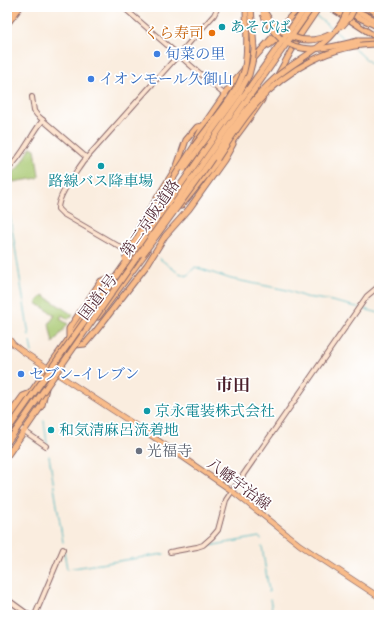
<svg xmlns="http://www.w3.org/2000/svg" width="386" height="622" font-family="Cardo,'Noto Serif JP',serif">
	<rect width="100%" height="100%" fill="#fff"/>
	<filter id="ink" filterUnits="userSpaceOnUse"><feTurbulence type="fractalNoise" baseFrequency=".025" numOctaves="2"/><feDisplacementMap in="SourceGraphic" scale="8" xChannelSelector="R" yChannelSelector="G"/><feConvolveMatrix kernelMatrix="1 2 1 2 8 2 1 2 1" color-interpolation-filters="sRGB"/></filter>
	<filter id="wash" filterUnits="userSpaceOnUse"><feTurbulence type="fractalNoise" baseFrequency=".012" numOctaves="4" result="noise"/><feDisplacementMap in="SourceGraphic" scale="16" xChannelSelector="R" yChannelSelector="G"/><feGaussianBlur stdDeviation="0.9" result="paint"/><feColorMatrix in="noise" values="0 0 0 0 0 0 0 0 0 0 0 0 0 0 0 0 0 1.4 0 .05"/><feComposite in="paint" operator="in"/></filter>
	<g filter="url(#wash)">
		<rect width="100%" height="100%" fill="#faeddf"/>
		<g fill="#a8c871" stroke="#79744e">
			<polygon points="31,147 35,149 39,176 38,178 13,182 12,176 14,172 22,163"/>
			<polygon points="43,295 73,315 71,318 70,317 68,319 62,315 60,319 68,324 53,343 49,324 55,315 36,303"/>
		</g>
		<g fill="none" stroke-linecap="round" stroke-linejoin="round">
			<g stroke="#42b2ba" stroke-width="1">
				<polyline points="316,16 334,30"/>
				<polyline points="336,32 346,41"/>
				<polyline points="354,48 379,71"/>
				<polyline points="7,197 29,335"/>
				<polyline points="159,258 177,272 187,276 195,267 231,279 287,290 305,297 327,300 357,307"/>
				<polyline points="360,308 379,313"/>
				<polyline points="30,342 32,352"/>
				<polyline points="44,421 47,443"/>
				<polyline points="49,456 63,542"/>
				<polyline points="209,546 259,537 261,539"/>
				<polyline points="262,546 269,592"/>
				<polyline points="64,551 67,569 164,554"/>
				<polyline points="270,599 273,615"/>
			</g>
		</g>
	</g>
	<g filter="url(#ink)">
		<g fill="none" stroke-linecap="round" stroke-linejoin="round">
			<g stroke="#88676a" stroke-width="6">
				<g id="secondary">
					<polyline points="123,7 226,96"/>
					<polyline points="32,97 34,111 37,115 87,158"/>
					<path d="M7,170C23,156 30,136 43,120"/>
					<path d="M139,258L63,214L58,209C58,195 75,174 83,162L214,15L218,7"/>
					<polyline points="11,422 46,446"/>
					<polyline points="170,552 197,547 203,545 212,537 218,530 226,500 232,491 367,296 379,286"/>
					<polyline points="7,599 29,615"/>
					<polyline points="35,615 63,549"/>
				</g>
			</g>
			<g stroke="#88676a" stroke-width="6">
				<polyline id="primary" points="7,336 13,344 22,351 143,430 232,491 300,545 379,597"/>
			</g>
			<g stroke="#88676a" stroke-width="7">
				<g id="highway">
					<polyline points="330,7 379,39"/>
					<polyline points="337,7 379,27"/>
					<polyline points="362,7 372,11"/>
					<polyline points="351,8 379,22"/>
					<polyline points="7,17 15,7"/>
					<polyline points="7,24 20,7"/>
					<polyline points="358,41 379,41"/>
					<polyline points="269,45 288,30"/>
					<polyline points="278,75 300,35 319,7"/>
					<polyline points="195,142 203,126 234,81 299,7"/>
					<path d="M181,206C209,172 237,137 262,100"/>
					<polyline points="138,236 139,227 177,166 186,140 197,127 203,126"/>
					<polyline points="98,317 147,251"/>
					<polyline points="69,338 69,329 101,281 104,280 110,281"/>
					<polyline points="76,345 85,344 96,331 147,265 165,236 189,209 224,160 233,144"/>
					<polyline points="7,418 23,396 28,394"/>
					<polyline points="7,426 87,313"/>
					<polyline points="7,456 42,405 46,388"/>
				</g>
			</g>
			<use href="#secondary" stroke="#fde4d0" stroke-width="4"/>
			<use href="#primary" stroke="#f9bc8a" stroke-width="4.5"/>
			<use href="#highway" stroke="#f9bc8a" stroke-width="5"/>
			<g stroke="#88676a" stroke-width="7" stroke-linecap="butt">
				<g id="highway-bridge">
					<path d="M262,7C275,34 303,49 331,34"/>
					<polyline points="368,7 379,15"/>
					<path d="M263,14C267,24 273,32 281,39C304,57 332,46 358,41"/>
					<polyline points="342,26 350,17 355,7"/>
					<path d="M217,159C229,141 241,121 256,104C287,69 331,44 379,44"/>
					<polyline points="184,169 238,95 249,75 252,63 254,49 251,7"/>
					<path d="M143,254C164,225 186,196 207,166C228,136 247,104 274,79C299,56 339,44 348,7"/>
					<path d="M125,259C147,220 170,182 195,145C211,122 236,97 244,71C249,51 246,28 246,7"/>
					<polyline points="7,431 306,7"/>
					<polyline points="7,443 312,7"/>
				</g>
			</g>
			<use href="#highway-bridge" stroke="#f9bc8a" stroke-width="5"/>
		</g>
	</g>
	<g fill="#0f9aa8" stroke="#fff" stroke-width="1.5">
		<circle cx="222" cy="27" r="4"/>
		<circle cx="101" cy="166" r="4"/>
		<circle cx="147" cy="411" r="4"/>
		<circle cx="51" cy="430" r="4"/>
	</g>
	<circle fill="#e8710a" stroke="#fff" stroke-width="1.5" cx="212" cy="33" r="4"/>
	<g fill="#3f7fe0" stroke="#fff" stroke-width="1.5">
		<circle cx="157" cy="54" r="4"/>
		<circle cx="91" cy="79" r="4"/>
		<circle cx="21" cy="374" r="4"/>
	</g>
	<circle fill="#6b7280" stroke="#fff" stroke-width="1.5" cx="139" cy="451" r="4"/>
	<g text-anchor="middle" stroke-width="3.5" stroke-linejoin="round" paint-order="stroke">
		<g font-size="15" fill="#0d838f" stroke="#fff" text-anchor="start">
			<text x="230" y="32">あそびば</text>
			<text x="101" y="186" text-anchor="middle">路線バス降車場</text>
			<text x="155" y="416">京永電装株式会社</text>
			<text x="59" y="435">和気清麻呂流着地</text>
		</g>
		<g font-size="15" fill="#c56008" stroke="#fff" text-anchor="end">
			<text x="204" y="38">くら寿司</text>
		</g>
		<g font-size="15" fill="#366cbe" stroke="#fff" text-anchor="start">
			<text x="165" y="59">旬菜の里</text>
			<text x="99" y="84">イオンモール久御山</text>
			<text x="29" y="379">セブン-イレブン</text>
		</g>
		<g font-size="15" fill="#4a1f2b" stroke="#fff">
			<text transform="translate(150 218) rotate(-55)" y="5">第二京阪道路</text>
			<text transform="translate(98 297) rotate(-53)" y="5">国道1号</text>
			<text transform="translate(239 484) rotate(37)" y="5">八幡宇治線</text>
		</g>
		<g font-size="15" fill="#5b616d" stroke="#fff" text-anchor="start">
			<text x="147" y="456">光福寺</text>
		</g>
		<g font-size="17" font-weight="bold" fill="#4a1f2b" stroke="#fff">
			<text x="233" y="391">市田</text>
		</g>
	</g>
	<rect width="386" height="622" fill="none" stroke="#fff" stroke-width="24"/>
</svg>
